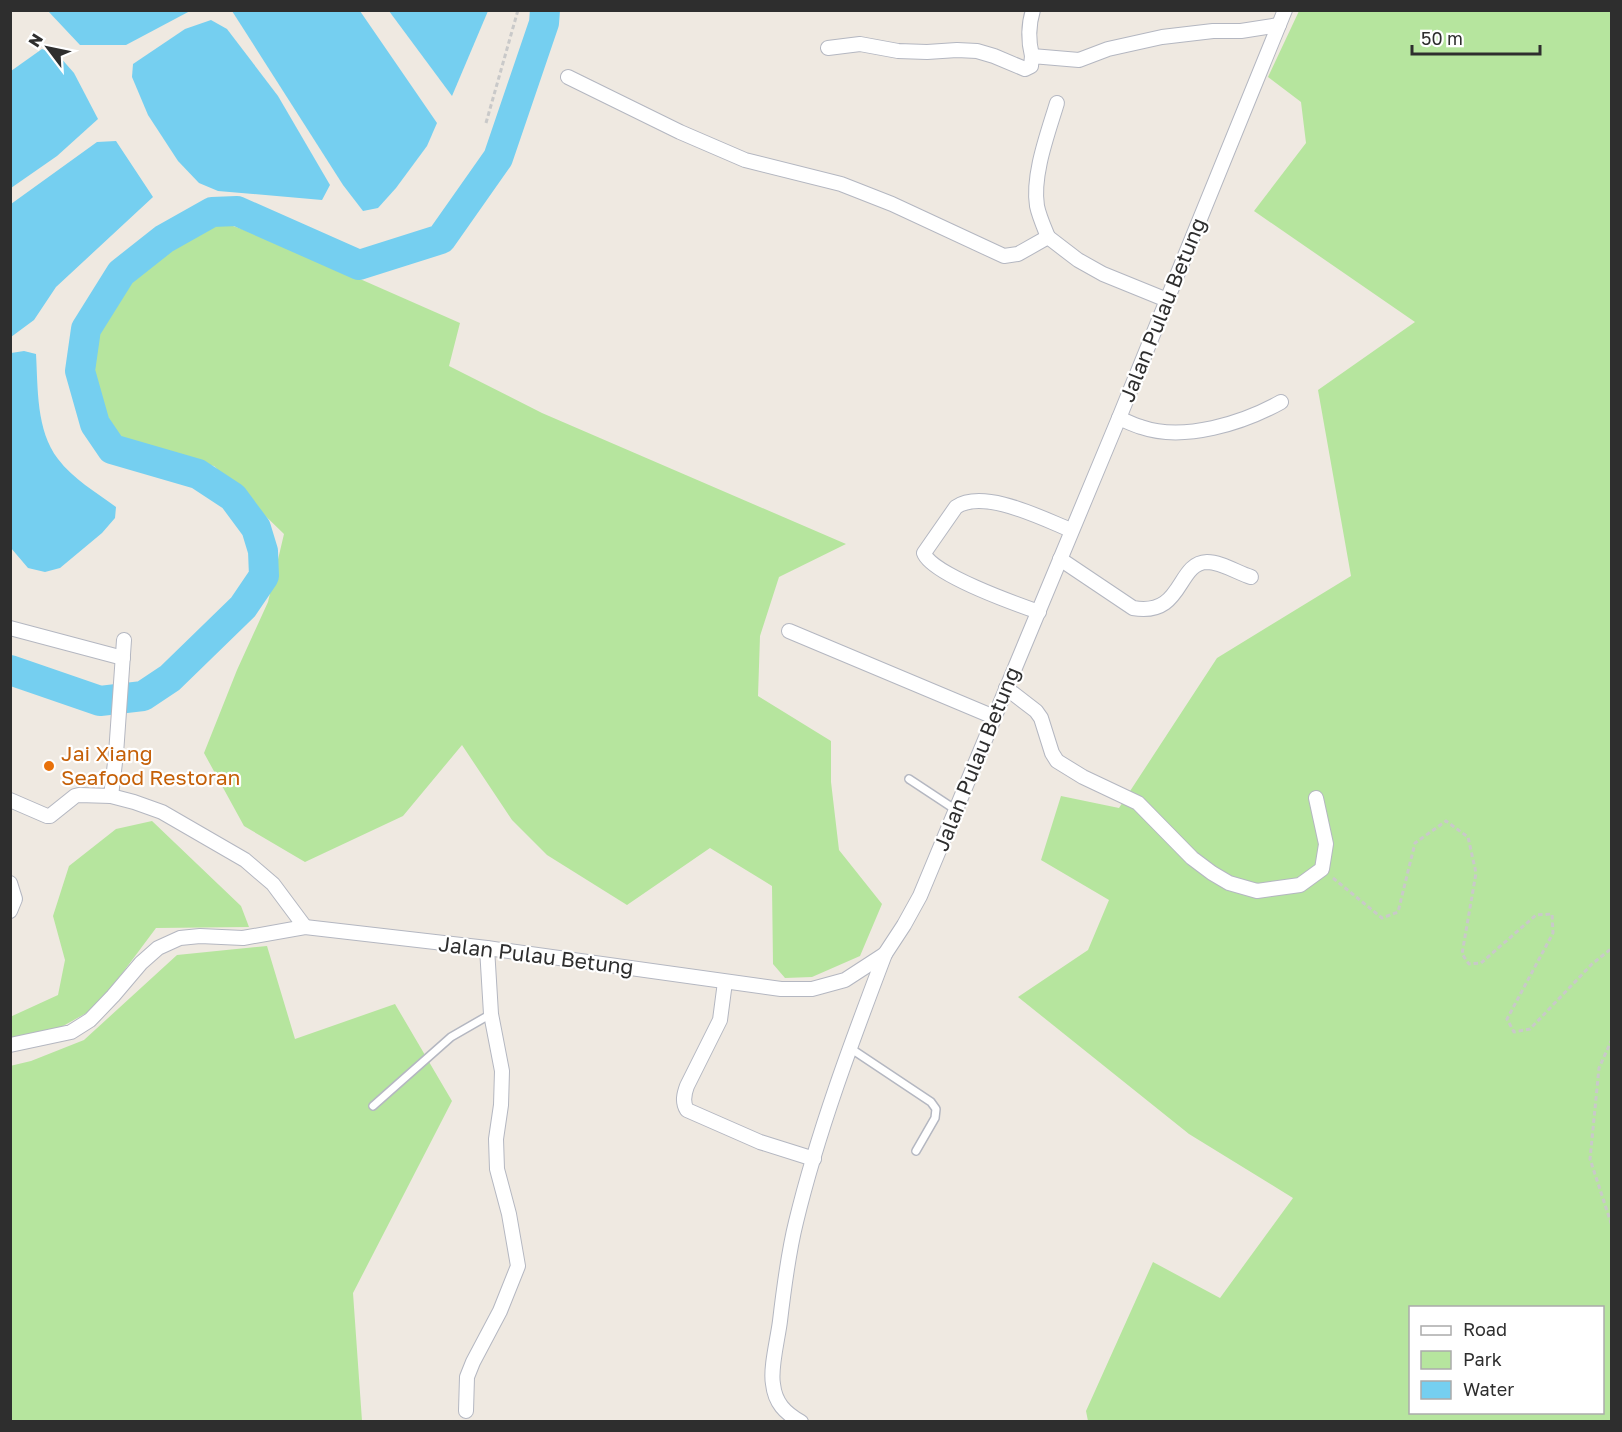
<svg xmlns="http://www.w3.org/2000/svg" width="1622" height="1432" font-family="'Golos Text',sans-serif">
	<rect width="100%" height="100%" fill="#efe9e1"/>
	<g fill="#b6e59e" fill-rule="evenodd">
		<path d="M1299,11H1611V1421H1088L1086,1411L1153,1262L1220,1298L1293,1198L1189,1134L1018,997L1088,950L1109,900L1041,860L1061,796L1119,808L1217,658L1351,576L1318,390L1415,322L1254,211L1306,143L1301,102L1268,77ZM1410,1308H1602V1412H1410Z"/>
		<polygon points="221,222 260,235 460,323 449,366 542,413 846,544 779,577 760,636 758,696 831,741 831,782 839,850 882,904 860,956 812,977 785,978 773,964 772,886 710,848 627,905 547,855 512,820 462,745 403,816 305,862 244,826 204,753 237,670 268,602 284,534 214,466 126,448 95,395 92,343 124,284 164,252"/>
		<polygon points="152,821 241,906 249,927 156,928 97,1007 56,1030 11,1038 10,1017 58,995 65,960 53,916 69,866 116,829"/>
		<polygon points="267,946 295,1039 395,1004 452,1101 353,1293 362,1421 11,1421 10,1066 31,1061 84,1040 177,955"/>
	</g>
	<g fill="#75cff0">
		<polygon points="48,11 190,11 126,45 80,45"/>
		<polygon points="232,11 360,11 437,123 427,146 396,188 378,208 363,211 343,185"/>
		<polygon points="389,11 488,11 452,96"/>
		<polygon points="211,20 227,29 278,96 330,185 322,200 218,191 199,183 178,161 148,115 132,77 133,64 185,29"/>
		<polygon points="42,49 59,56 74,73 98,119 57,156 11,188 11,71"/>
		<polygon points="116,141 153,197 56,287 34,320 11,337 11,204 97,142"/>
		<path d="M24,351L36,354C38,388 36,430 58,459C73,479 96,492 116,507L115,518L102,533L60,568L45,572L28,568L11,548V353Z"/>
	</g>
	<g fill="none" stroke-linecap="round" stroke-linejoin="round">
		<polyline stroke="#75cff0" stroke-width="30" points="10,670 100,701 143,696 170,678 243,607 264,576 263,551 256,528 233,497 198,474 112,449 95,424 80,371 86,329 121,273 164,239 212,212 237,211 359,265 441,239 498,158 544,23 545,10"/>
		<g stroke="#b4b7c1" stroke-width="10">
			<g id="service">
				<polyline points="909,779 956,810"/>
				<polyline points="850,1048 931,1102 936,1109 935,1118 916,1151"/>
				<polyline points="373,1106 451,1037 491,1014"/>
			</g>
		</g>
		<g stroke="#b4b7c1" stroke-width="16">
			<g id="minor">
				<polyline points="828,48 860,44 898,51 927,52 957,50 977,51 994,56 1025,69 1031,66 1032,56 1079,60 1108,49 1162,37 1213,31 1241,31 1279,25"/>
				<path d="M1032,56C1028,40 1028,26 1033,10"/>
				<polyline points="568,77 680,132 745,160 841,184 892,204 1004,256 1018,254 1048,237 1078,260 1103,274 1167,300"/>
				<path d="M1048,237C1044,227 1039,216 1037,206C1032,175 1048,133 1057,103"/>
				<path d="M1119,418C1126,421 1134,425 1141,427C1184,442 1243,423 1281,402"/>
				<path d="M1060,559L1133,608C1184,617 1176,563 1207,562C1221,562 1238,573 1251,577"/>
				<path d="M1039,612C1016,604 931,574 924,553L956,507C984,488 1043,519 1071,530"/>
				<polyline points="10,628 123,658"/>
				<polyline points="789,631 994,717"/>
				<polyline points="1006,688 1036,711 1041,718 1052,753 1057,761 1083,777 1138,803 1192,858 1212,873 1229,883 1257,891 1300,885 1322,869 1326,844 1316,798"/>
				<polyline points="111,796 116,754 124,640"/>
				<polyline points="10,800 47,816 50,816 75,796 79,795 111,796 134,802 162,812 245,860 273,884 305,927"/>
				<polyline points="10,883 15,899 10,911"/>
				<path d="M725,982L720,1020L687,1086C684,1094 682,1102 687,1110L760,1142L814,1159"/>
				<polyline points="10,1045 71,1032 90,1020 113,996 141,963 158,948 180,938 200,936 243,938 305,927 487,948 781,989 812,989 845,980 885,954 904,925 920,896 1119,418 1285,10"/>
				<polyline points="466,1411 467,1377 473,1362 500,1311 518,1266 509,1214 497,1169 496,1139 501,1105 502,1071 491,1014 487,948"/>
				<path d="M801,1422C785,1413 775,1403 773,1384C770,1368 778,1338 780,1321C784,1287 788,1254 796,1222C818,1131 852,1041 885,954"/>
			</g>
		</g>
		<g stroke="#c9c9c9" stroke-width="3" stroke-dasharray="4.5 3" stroke-linecap="butt">
			<polyline points="486,123 518,10"/>
			<polyline points="1333,878 1382,918 1398,912 1415,843 1446,821 1468,837 1476,873 1462,954 1469,964 1481,963 1536,915 1552,914 1553,933 1507,1019 1514,1032 1530,1029 1592,964 1612,948"/>
			<polyline points="1612,1039 1599,1068 1590,1159 1612,1226"/>
		</g>
		<use href="#service" stroke="#fff" stroke-width="7"/>
		<use href="#minor" stroke="#fff" stroke-width="14"/>
	</g>
	<circle fill="#e8710a" stroke="#fff" stroke-width="2" cx="49" cy="766" r="6"/>
	<g text-anchor="middle" stroke-width="4.5" stroke-linejoin="round" paint-order="stroke">
		<g font-size="21" fill="#2e2e2e" stroke="#fff">
			<text transform="translate(1163 310) rotate(-68)" y="7">Jalan Pulau Betung</text>
			<text transform="translate(977 759) rotate(-68)" y="7">Jalan Pulau Betung</text>
			<text transform="translate(536 956) rotate(7)" y="7">Jalan Pulau Betung</text>
		</g>
		<g font-size="21" fill="#c56008" stroke="#fff" text-anchor="start">
			<text x="61" y="761">Jai Xiang<tspan x="61" dy="24">Seafood Restoran</tspan></text>
		</g>
	</g>
	<rect width="1622" height="1432" fill="none" stroke="#2e2e2e" stroke-width="24"/>
	<rect x="1409" y="1306" width="195" height="108" fill="#ffffff" stroke="#ababab" stroke-width="1.5"/>
	<rect x="1421" y="1326" width="30" height="9" fill="#ffffff" stroke="#ababab" stroke-width="1.5"/>
	<text x="1463" y="1336" font-size="18" fill="#2e2e2e">Road</text>
	<rect x="1421" y="1351" width="30" height="18" fill="#b6e59e" stroke="#ababab" stroke-width="1.5"/>
	<text x="1463" y="1366" font-size="18" fill="#2e2e2e">Park</text>
	<rect x="1421" y="1381" width="30" height="18" fill="#75cff0" stroke="#ababab" stroke-width="1.5"/>
	<text x="1463" y="1396" font-size="18" fill="#2e2e2e">Water</text>
	<g transform="translate(48 48) rotate(302)" stroke="#ffffff" stroke-width="4.5" paint-order="stroke">
	<path d="M0-4.5L10 22L0 15L-10 22Z" fill="#2e2e2e"/>
	<text y="-9" font-size="16" font-weight="bold" text-anchor="middle" fill="#2e2e2e">N</text>
	</g>
	<path d="M1412 45v9h128v-9" fill="none" stroke="#2e2e2e" stroke-width="3"/>
	<text x="1421" y="45" font-size="18" fill="#2e2e2e" stroke="#ffffff" stroke-width="4.5" paint-order="stroke">50 m</text>
</svg>
